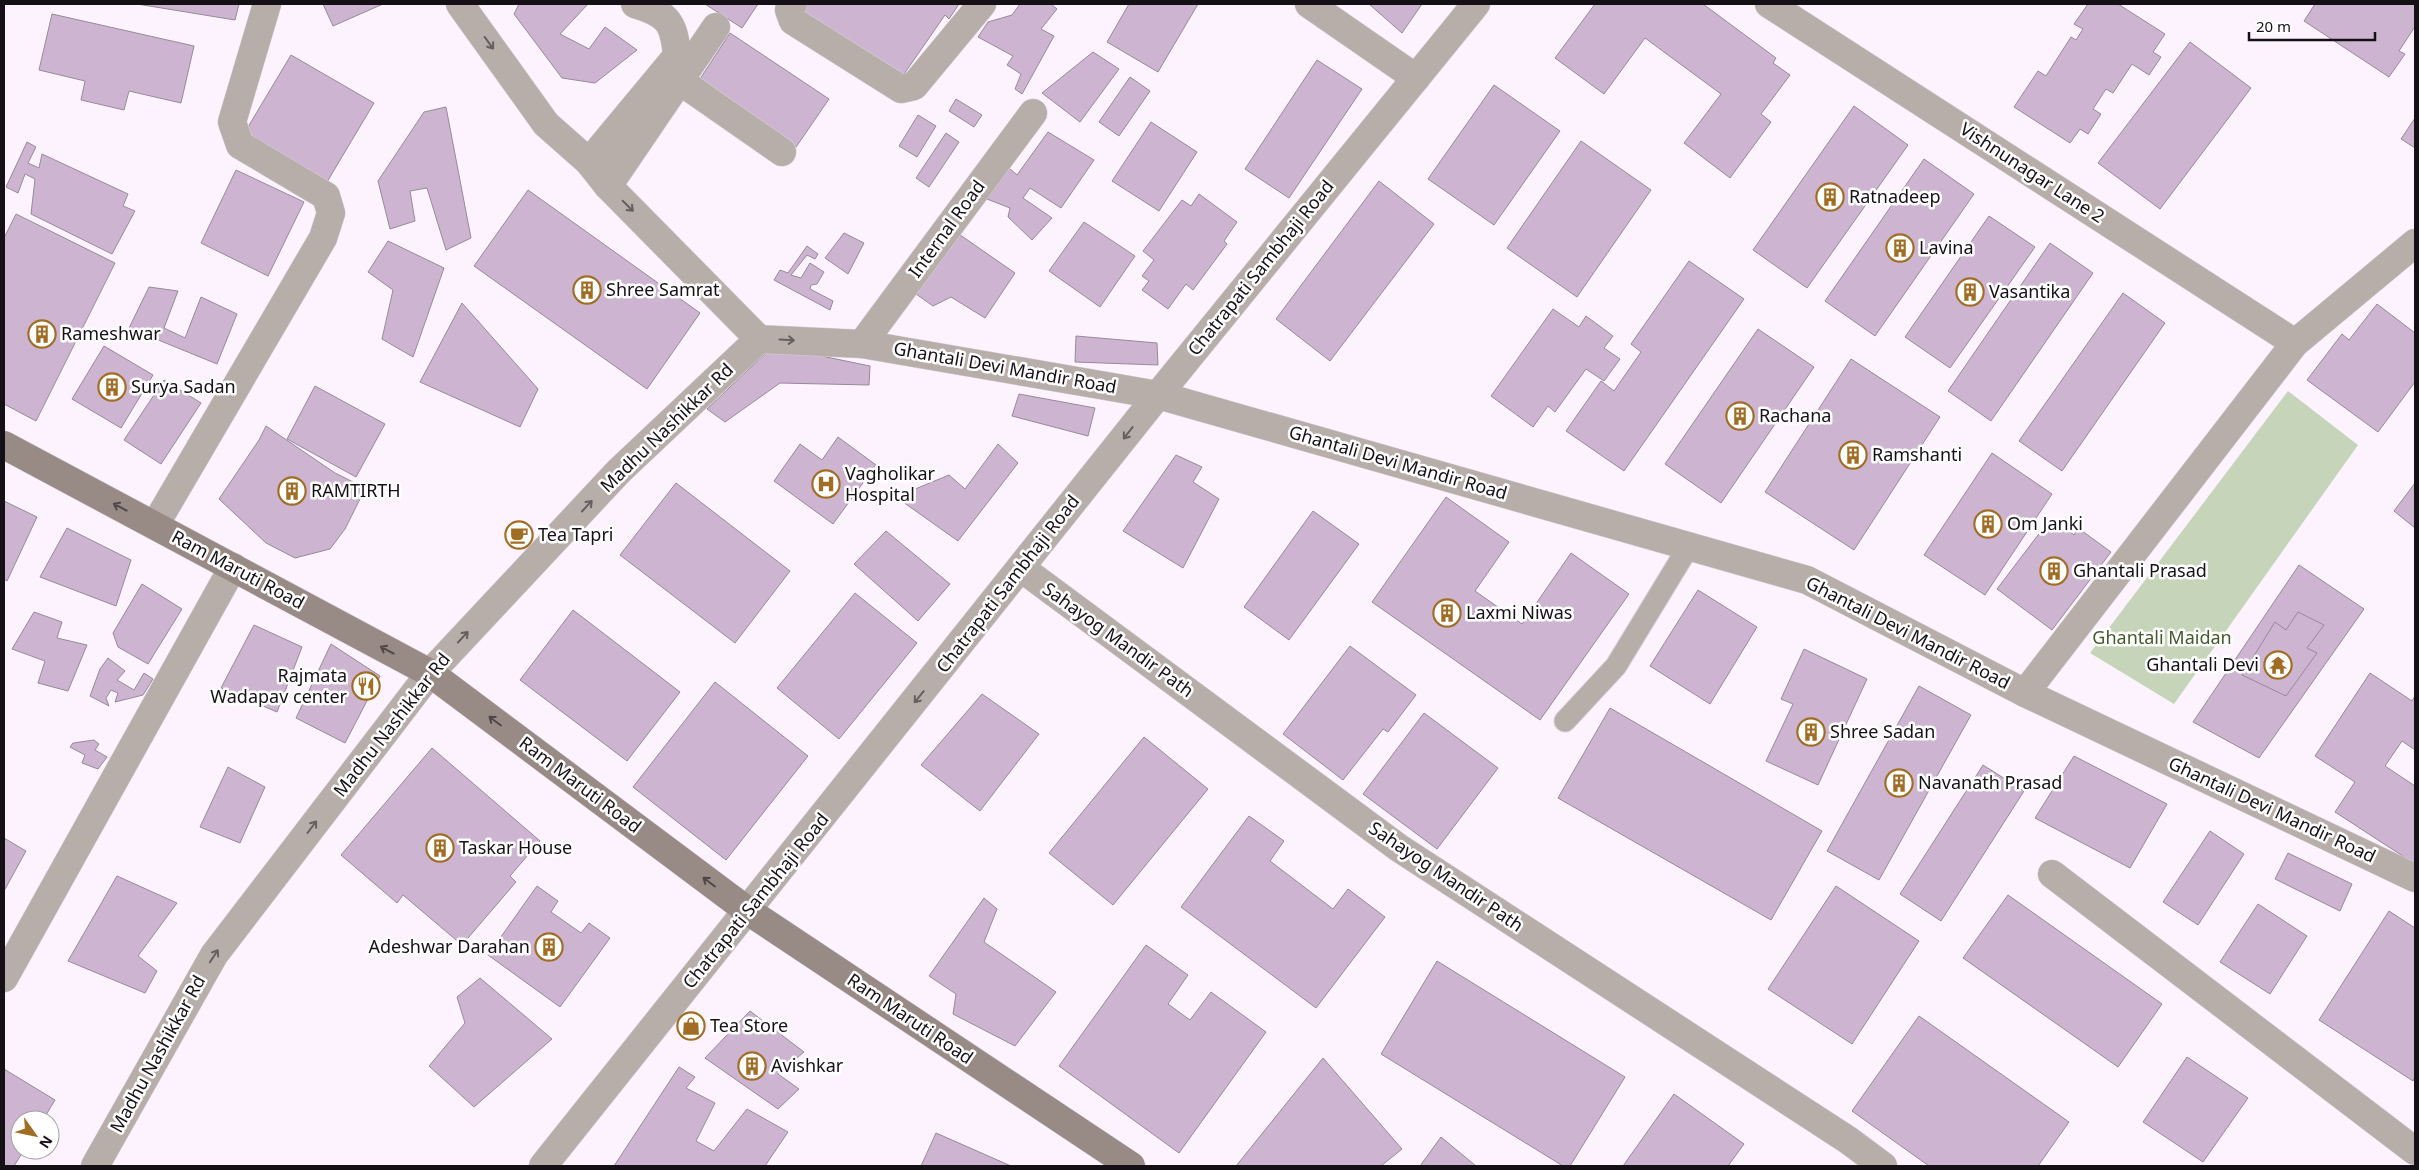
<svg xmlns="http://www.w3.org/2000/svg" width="2419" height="1170" font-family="'Noto Sans',sans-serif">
	<rect width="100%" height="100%" fill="#fcf3fe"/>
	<polygon fill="#c6d5b9" points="2288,391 2358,445 2174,704 2090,653"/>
	<g fill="#cdb5d1" stroke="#978999">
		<polygon points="137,4 239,4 235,20"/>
		<polygon points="323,4 383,4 333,26"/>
		<polygon points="519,4 588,4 560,34 589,49 605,27 637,50 595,83 562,78 514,14"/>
		<polygon points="705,4 758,4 742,28"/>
		<polygon points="803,4 959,4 949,19 945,15 902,77 797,12"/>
		<polygon points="1020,4 1051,4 1057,9 1041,29 1054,36 1022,94 1015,89 1021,74 1007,65 1013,56 978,37 988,22 1012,15"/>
		<polygon points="1129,4 1198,4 1158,72 1107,42"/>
		<polygon points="1369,4 1422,4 1402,33"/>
		<polygon points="1595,4 1703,4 1776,58 1773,63 1790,75 1761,114 1771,122 1730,178 1684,143 1721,94 1645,38 1604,94 1555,58"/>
		<polygon points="2088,4 2118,4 2165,34 2153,52 2161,57 2149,75 2132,64 2113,93 2106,89 2093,109 2101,114 2088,134 2080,129 2070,143 2014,107 2038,71 2046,76 2071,37 2076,40 2083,29 2074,24"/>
		<polygon points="2315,4 2415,4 2415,29 2414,28 2399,51 2405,54 2389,77 2304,21"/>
		<polygon points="52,14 194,46 181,103 129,91 124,110 81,100 85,81 39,70"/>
		<polygon points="730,33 829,99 794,150 696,85"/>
		<polygon points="2190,42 2251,88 2160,209 2098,163"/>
		<polygon points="1093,52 1119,69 1080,122 1042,93"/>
		<polygon points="291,55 374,103 327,182 245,132"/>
		<polygon points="1317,60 1362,89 1289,198 1245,169"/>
		<polygon points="1130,77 1150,91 1119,136 1099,122"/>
		<polygon points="1494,85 1560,131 1494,225 1428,179"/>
		<polygon points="956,99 982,115 974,127 949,111"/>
		<polygon points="1854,106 1908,145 1807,288 1753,250"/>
		<polygon points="446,107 471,238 446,250 427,188 410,191 415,221 390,229 378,181 424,112"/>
		<polygon points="918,115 936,126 917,157 899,146"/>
		<polygon points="2415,118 2415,148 2401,139"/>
		<polygon points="1151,122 1197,152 1159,211 1112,181"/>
		<polygon points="1048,132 1094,160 1061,208 1030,188 1023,198 1052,218 1032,240 1008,217 1010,208 987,199 1009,168 1017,175"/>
		<polygon points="946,133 959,142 929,187 916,178"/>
		<polygon points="1581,141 1651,190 1577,297 1507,248"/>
		<polygon points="27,142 36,147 28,163 39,168 42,154 128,194 123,206 135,211 112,254 31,214 35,179 25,174 18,193 6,187"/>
		<polygon points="1924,159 1974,194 1875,336 1825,301"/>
		<polygon points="236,170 304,202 268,276 201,243"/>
		<polygon points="1379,181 1434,224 1330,361 1276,319"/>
		<polygon points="528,190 700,313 647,389 474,266"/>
		<polygon points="1199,194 1237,222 1224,241 1227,244 1193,290 1186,284 1168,309 1142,290 1149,281 1142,276 1154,260 1143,251 1182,200 1191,206"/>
		<polygon points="16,214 115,263 36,421 4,404 4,238"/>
		<polygon points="1989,216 2035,247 1950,368 1905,337"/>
		<polygon points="1084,222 1135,256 1100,307 1049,271"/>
		<polygon points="953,230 1015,273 985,318 951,297 933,306 909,289"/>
		<polygon points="844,233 864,243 848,274 825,258"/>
		<polygon points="388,241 444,268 413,357 382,339 393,290 368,272"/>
		<polygon points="2050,243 2093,273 1991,421 1948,391"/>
		<polygon points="807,246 818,254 815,259 807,255 791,275 801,278 810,263 824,272 817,284 811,285 810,289 833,301 830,310 774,280 780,270 788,273"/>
		<polygon points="1689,261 1744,299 1624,471 1566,431 1601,381 1614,391 1641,352 1631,344"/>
		<polygon points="149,287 178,291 164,328 185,338 201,297 237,314 217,364 129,328"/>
		<polygon points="2123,293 2165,323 2062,471 2019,441"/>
		<polygon points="462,303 538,389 520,427 420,382"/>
		<polygon points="2377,304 2415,333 2415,382 2378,432 2307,380 2342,334 2349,340"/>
		<polygon points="1553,309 1579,327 1586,316 1613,336 1604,348 1620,359 1604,381 1586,369 1555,412 1548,406 1533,427 1491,396"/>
		<polygon points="1758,329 1814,367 1721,503 1665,464"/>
		<polygon points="1076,336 1157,343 1158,365 1075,362"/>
		<polygon points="104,346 153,375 121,428 72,399"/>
		<polygon points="773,346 870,366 869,385 780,383 725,422 707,409"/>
		<polygon points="1851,359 1940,417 1854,550 1765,492"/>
		<polygon points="164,380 201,403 161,464 124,440"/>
		<polygon points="315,386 385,424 356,477 287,439"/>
		<polygon points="1019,394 1095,408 1088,436 1012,416"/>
		<polygon points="266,426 335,473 359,485 361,497 345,529 330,549 295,558 266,543 219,499 259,440"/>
		<polygon points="838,437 876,465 833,524 774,481 800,444 822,460"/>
		<polygon points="998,444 1018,463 958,541 896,497 949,475 965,489"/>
		<polygon points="1992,453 2052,494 1985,595 1924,555"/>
		<polygon points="1176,455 1202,467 1193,482 1219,499 1183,568 1123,531"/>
		<polygon points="676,483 790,571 735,643 620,555"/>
		<polygon points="2415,483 2415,528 2394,511"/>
		<polygon points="1446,497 1509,542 1475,591 1522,624 1571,553 1629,594 1540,720 1372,602"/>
		<polygon points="4,501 37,517 7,581 4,579"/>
		<polygon points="1313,511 1359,544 1289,640 1244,607"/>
		<polygon points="2051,518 2074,535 2078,528 2111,552 2052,630 1997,589"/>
		<polygon points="67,528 131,560 116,606 40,577"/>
		<polygon points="886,531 950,584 918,621 854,564"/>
		<polygon points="2299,565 2364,609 2259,758 2193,722"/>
		<polygon points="142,584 182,609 148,664 118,647 113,633"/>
		<polygon points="1698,590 1757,627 1710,704 1650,666"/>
		<polygon points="855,593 917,643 839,739 777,688"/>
		<polygon points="573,610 680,692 627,761 520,680"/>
		<polygon points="34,612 62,622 57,638 87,645 68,691 38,683 45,661 12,649"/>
		<polygon points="2298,612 2324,625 2307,648 2317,653 2286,696 2242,675 2275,622 2286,630"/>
		<polygon points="254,625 302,647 277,712 221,688"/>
		<polygon points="331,644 380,676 345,743 296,718"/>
		<polygon points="1350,646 1416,695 1388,732 1383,729 1343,780 1283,734"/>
		<polygon points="1804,649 1867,679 1818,785 1766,761 1793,704 1781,699"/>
		<polygon points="108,658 125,671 117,680 134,690 144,673 153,679 143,695 115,702 118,693 111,690 106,698 109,706 90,696 100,669"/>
		<polygon points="2370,673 2412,701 2415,696 2415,750 2402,741 2385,766 2415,786 2415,864 2335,812 2355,782 2315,756"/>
		<polygon points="715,682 808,756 726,860 633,787"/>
		<polygon points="1919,686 1971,715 1879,880 1827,851"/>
		<polygon points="982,694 1039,734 980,811 921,765"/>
		<polygon points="1610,708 1822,831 1771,920 1558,798"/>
		<polygon points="1424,713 1498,768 1437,849 1363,794"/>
		<polygon points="1144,737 1208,789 1113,905 1049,853"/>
		<polygon points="94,740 99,744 95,750 107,757 98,769 82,763 85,755 70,747 73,743"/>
		<polygon points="432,748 540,841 510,876 516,882 462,945 403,895 397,903 341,855"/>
		<polygon points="2074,756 2167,804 2130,868 2035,818"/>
		<polygon points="1983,765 2024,791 1941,921 1900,894"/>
		<polygon points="228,767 265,787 240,843 200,827"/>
		<polygon points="1249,816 1284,841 1270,861 1333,909 1348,889 1385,917 1316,1008 1181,907"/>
		<polygon points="2210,831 2244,854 2198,925 2163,902"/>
		<polygon points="4,838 26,851 4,891"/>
		<polygon points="2288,853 2352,884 2340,911 2275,879"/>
		<polygon points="117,876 177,903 138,956 157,971 145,993 68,961"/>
		<polygon points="537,886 558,901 551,912 581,933 589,923 610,938 560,1007 488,955"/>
		<polygon points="1836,886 1919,941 1852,1044 1768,989"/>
		<polygon points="2008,895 2162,1004 2118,1067 1963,958"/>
		<polygon points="984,898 997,909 984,942 1056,992 1015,1046 953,1014 956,994 929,976"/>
		<polygon points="2258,904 2307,936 2270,994 2220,962"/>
		<polygon points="2389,911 2415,928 2415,1077 2413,1081 2319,1020"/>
		<polygon points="1146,945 1188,975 1168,1004 1190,1020 1211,992 1266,1032 1179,1153 1059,1066"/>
		<polygon points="1437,961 1625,1077 1570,1166 1563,1166 1381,1054"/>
		<polygon points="480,978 552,1039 474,1107 429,1066 465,1023 457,997"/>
		<polygon points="750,1011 804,1052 778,1074 799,1089 778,1109 705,1058"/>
		<polygon points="1919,1016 2069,1122 2038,1166 1929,1166 1852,1111"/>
		<polygon points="2187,1057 2248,1098 2203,1162 2143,1122"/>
		<polygon points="1323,1058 1402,1149 1381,1166 1236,1166"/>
		<polygon points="679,1067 695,1077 686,1088 715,1103 696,1141 714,1151 747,1109 788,1132 765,1166 614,1166"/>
		<polygon points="4,1069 55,1100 43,1120 20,1120 20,1150 24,1150 14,1166 4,1166"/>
		<polygon points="1674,1094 1744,1144 1728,1166 1623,1166"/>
		<polygon points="936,1133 1011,1166 921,1166"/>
		<polygon points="1441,1137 1476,1166 1420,1166"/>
	</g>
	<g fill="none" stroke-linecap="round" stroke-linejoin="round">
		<g stroke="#d7cfd9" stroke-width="23">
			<polyline id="lane" points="1565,721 1616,666 1689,546"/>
		</g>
		<g stroke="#d7cfd9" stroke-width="29">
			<g id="street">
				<polyline points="460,4 546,124 589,162 608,186 759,339 862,344 1158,395 1807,580 2025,693 2415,878"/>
				<polyline points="793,4 789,10 793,21 901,89 914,86 982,4"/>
				<polyline points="1309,4 1416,78"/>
				<polyline points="1769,4 2295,343"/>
				<polyline points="680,81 782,152"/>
				<path d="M589,162L677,56C674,22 668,14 635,4"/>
				<polyline points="608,186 716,27"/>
				<polyline points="862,344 1033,113"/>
				<polyline points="155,525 323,238 331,213 326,196 240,145 232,122 267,4"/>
				<polyline points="1021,568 1399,848 1848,1140 1883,1166"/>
				<polyline points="2025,693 2295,343 2415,243"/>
				<polyline points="2052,874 2415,1151"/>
				<polyline points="4,978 233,567"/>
				<polyline points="95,1166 214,955 430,673 619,471 759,339"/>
				<polyline points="543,1166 1158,395 1476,4"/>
			</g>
		</g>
		<g stroke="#d7cfd9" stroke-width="29">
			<polyline id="secondary" points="4,445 430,673 748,911 1131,1166"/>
		</g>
		<use href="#lane" stroke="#b7aea9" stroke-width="21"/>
		<use href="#street" stroke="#b7aea9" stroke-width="28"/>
		<use href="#secondary" stroke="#988a84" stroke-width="28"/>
	</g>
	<defs><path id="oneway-shaft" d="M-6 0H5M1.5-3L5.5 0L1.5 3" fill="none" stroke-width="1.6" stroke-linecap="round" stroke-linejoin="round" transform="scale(1.25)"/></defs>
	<g stroke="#665f60">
		<use href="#oneway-shaft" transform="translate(489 43) rotate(54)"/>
		<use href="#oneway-shaft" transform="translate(628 206) rotate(45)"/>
		<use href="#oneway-shaft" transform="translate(787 340) rotate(3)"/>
		<use href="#oneway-shaft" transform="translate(1128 433) rotate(128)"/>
		<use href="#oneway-shaft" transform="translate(587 506) rotate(-47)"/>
		<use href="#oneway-shaft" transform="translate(463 637) rotate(-47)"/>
		<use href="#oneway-shaft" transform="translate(919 697) rotate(129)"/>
		<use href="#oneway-shaft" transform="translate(312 827) rotate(-53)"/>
		<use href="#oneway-shaft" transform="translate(214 956) rotate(-57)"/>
	</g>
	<g stroke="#504748">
		<use href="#oneway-shaft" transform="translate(120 507) rotate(-152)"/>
		<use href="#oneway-shaft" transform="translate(387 650) rotate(-152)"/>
		<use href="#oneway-shaft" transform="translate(495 721) rotate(-143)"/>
		<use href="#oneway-shaft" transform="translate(709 882) rotate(-143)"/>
	</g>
	<defs>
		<g id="building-ring" transform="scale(1.4375)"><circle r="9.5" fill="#fff" stroke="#a16d25" stroke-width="1.5"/><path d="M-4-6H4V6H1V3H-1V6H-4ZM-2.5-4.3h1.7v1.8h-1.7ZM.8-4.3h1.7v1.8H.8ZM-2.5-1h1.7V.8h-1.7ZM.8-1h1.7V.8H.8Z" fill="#a16d25"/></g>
		<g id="hospital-ring" transform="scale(1.4375)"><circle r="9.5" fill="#fff" stroke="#a16d25" stroke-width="1.5"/><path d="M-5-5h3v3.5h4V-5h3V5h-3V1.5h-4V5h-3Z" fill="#a16d25"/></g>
		<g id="cafe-ring" transform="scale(1.4375)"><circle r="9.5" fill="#fff" stroke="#a16d25" stroke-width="1.5"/><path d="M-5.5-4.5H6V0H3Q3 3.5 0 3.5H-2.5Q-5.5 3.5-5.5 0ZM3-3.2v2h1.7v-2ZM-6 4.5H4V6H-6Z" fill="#a16d25"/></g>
		<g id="temple-ring" transform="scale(1.4375)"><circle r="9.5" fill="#fff" stroke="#a16d25" stroke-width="1.5"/><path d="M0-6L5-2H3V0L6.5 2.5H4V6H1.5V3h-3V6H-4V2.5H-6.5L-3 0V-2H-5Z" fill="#a16d25"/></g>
		<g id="restaurant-ring" transform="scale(1.4375)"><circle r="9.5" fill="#fff" stroke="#a16d25" stroke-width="1.5"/><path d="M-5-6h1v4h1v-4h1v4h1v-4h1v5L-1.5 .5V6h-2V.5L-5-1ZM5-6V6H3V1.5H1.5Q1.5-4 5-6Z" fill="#a16d25"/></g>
		<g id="shop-ring" transform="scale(1.4375)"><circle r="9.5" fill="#fff" stroke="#a16d25" stroke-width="1.5"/><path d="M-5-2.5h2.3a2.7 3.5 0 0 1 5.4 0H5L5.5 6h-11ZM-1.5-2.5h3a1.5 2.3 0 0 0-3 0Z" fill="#a16d25"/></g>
	</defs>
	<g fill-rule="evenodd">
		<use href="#building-ring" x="1830" y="197"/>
		<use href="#building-ring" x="1900" y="248"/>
		<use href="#building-ring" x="587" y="290"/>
		<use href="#building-ring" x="1970" y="292"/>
		<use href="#building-ring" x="42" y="334"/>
		<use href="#building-ring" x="112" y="387"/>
		<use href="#building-ring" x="1740" y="416"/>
		<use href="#building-ring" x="1853" y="455"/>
		<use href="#hospital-ring" x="826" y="484"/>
		<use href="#building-ring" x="292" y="491"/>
		<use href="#building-ring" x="1988" y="524"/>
		<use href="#cafe-ring" x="519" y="535"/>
		<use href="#building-ring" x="2054" y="571"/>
		<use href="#building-ring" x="1447" y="613"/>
		<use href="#temple-ring" x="2278" y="665"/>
		<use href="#restaurant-ring" x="366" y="686"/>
		<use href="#building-ring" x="1811" y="732"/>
		<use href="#building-ring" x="1899" y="783"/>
		<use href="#building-ring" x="440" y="848"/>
		<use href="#building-ring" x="549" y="947"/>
		<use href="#shop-ring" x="691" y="1026"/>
		<use href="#building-ring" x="752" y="1066"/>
	</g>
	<g text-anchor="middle" stroke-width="5" stroke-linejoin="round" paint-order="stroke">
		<g font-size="18" fill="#151016" stroke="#fff">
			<text transform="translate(2032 173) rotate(33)" y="6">Vishnunagar Lane 2</text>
			<text transform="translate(947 229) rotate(-54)" y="6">Internal Road</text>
			<text transform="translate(1261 268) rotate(-51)" y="6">Chatrapati Sambhaji Road</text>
			<text transform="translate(1005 368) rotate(10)" y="6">Ghantali Devi Mandir Road</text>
			<text transform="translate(667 428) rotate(-44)" y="6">Madhu Nashikkar Rd</text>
			<text transform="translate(1398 463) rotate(16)" y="6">Ghantali Devi Mandir Road</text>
			<text transform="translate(238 570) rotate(28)" y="6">Ram Maruti Road</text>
			<text transform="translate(1008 584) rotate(-52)" y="6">Chatrapati Sambhaji Road</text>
			<text transform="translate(1908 633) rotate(27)" y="6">Ghantali Devi Mandir Road</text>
			<text transform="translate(1118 640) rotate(36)" y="6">Sahayog Mandir Path</text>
			<text transform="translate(392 725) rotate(-52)" y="6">Madhu Nashikkar Rd</text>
			<text transform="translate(580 785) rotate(37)" y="6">Ram Maruti Road</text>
			<text transform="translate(2272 810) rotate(25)" y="6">Ghantali Devi Mandir Road</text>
			<text transform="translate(1446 877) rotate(34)" y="6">Sahayog Mandir Path</text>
			<text transform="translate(756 901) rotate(-51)" y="6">Chatrapati Sambhaji Road</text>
			<text transform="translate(910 1019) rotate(34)" y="6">Ram Maruti Road</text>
			<text transform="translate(158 1054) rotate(-61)" y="6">Madhu Nashikkar Rd</text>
		</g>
		<g font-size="18" fill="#151016" stroke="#fff" text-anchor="start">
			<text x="1849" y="203">Ratnadeep</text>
			<text x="1919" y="254">Lavina</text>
			<text x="606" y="296">Shree Samrat</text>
			<text x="1989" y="298">Vasantika</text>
			<text x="61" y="340">Rameshwar</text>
			<text x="131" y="393">Surya Sadan</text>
			<text x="1759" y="422">Rachana</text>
			<text x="1872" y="461">Ramshanti</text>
			<text x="845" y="480">Vagholikar<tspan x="845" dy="21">Hospital</tspan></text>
			<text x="311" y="497">RAMTIRTH</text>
			<text x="2007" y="530">Om Janki</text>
			<text x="538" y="541">Tea Tapri</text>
			<text x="2073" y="577">Ghantali Prasad</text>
			<text x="1466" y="619">Laxmi Niwas</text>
			<text x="2259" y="671" text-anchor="end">Ghantali Devi</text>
			<text x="347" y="682" text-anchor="end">Rajmata<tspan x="347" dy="21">Wadapav center</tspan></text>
			<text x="1830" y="738">Shree Sadan</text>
			<text x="1918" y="789">Navanath Prasad</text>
			<text x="459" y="854">Taskar House</text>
			<text x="530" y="953" text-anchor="end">Adeshwar Darahan</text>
			<text x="710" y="1032">Tea Store</text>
			<text x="771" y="1072">Avishkar</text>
		</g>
		<g font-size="18" fill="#435b2c" stroke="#fff">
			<text x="2162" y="644">Ghantali Maidan</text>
		</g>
	</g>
	<rect width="2419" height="1170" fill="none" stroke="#151016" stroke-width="10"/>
	<g transform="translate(35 1135) rotate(123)"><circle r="24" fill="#ffffff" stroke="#a19fa2"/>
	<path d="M0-4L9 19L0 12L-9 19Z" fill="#a16d25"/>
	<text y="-8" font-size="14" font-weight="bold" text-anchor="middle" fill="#151016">N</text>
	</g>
	<path d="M2249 32v8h126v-8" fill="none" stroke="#151016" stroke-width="2.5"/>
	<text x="2256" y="32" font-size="15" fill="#151016" stroke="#ffffff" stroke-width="4" paint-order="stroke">20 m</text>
</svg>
